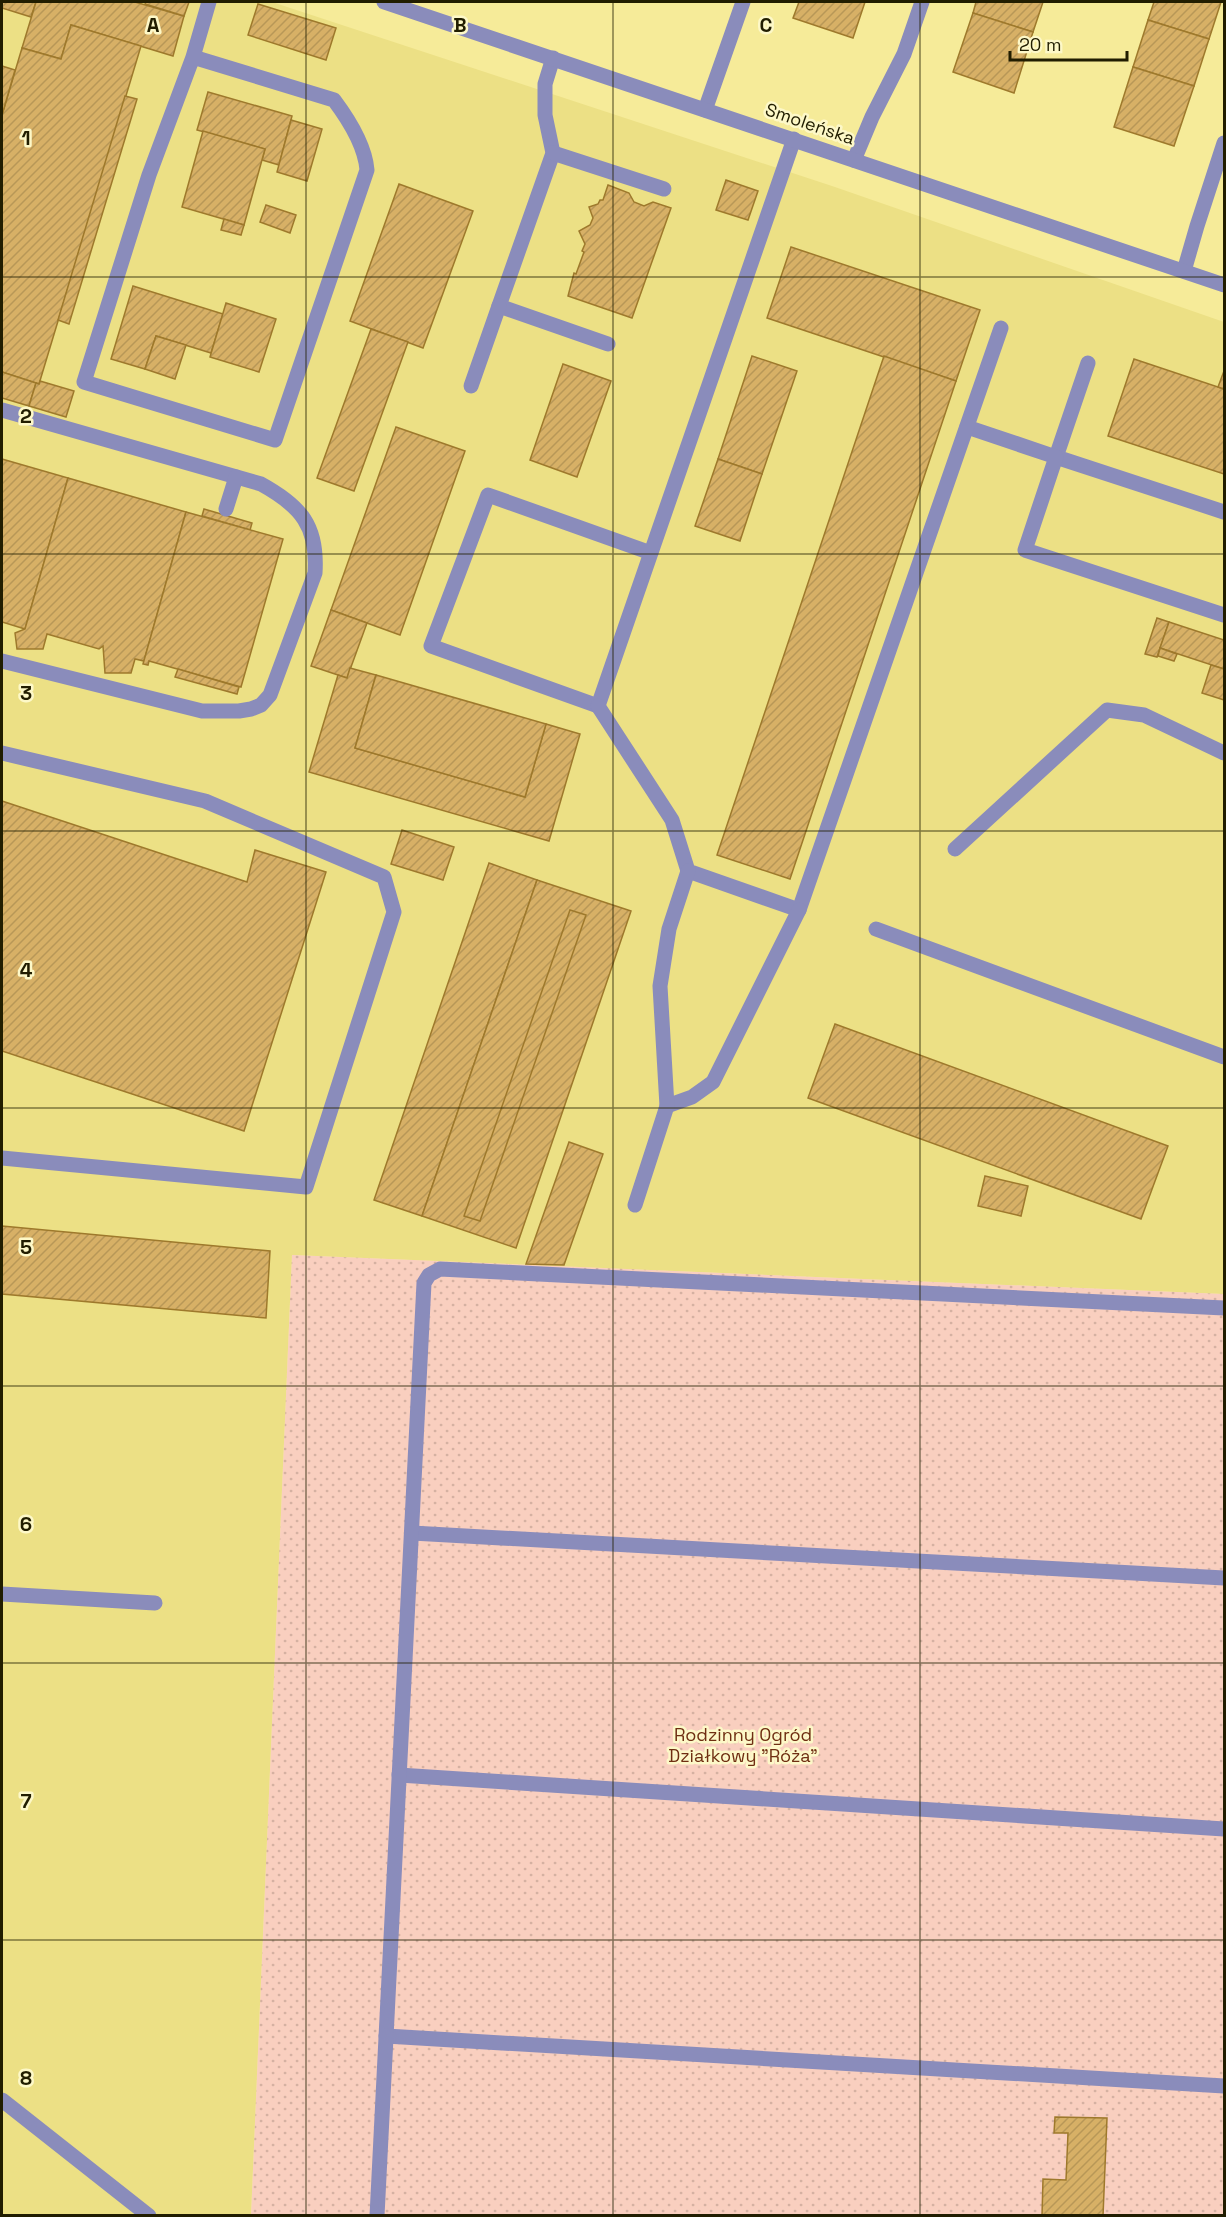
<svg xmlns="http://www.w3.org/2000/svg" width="1226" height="2217" font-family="'Space Grotesk',sans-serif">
	<defs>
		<pattern id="grass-dots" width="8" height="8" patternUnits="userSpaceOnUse" patternTransform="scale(1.5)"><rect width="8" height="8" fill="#f9cfbf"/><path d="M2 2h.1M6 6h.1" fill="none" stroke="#d5b1a2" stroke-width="1.8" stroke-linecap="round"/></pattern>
		<pattern id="building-hatch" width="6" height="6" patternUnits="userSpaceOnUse" patternTransform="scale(1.5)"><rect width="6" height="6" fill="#d7b066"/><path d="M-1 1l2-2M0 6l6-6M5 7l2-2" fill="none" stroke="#b89757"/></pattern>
	</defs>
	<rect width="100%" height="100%" fill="#f6eb99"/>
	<polygon fill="#ece085" points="2,2 272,2 832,186 1224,322 1224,1294 292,1255 251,2215 2,2216"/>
	<polygon fill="url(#grass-dots)" points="292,1255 1224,1294 1224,2215 251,2216"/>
	<g fill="url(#building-hatch)" stroke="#9e792c" stroke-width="1.5">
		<polygon points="2,2 36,2 31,17 2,8"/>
		<polygon points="36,2 135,2 184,16 173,56 71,25 61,59 22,48"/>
		<polygon points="146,2 189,2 184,16 145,4"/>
		<polygon points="799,2 865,2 853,38 793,18"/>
		<polygon points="976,2 1043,2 1033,32 973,13"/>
		<polygon points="1154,2 1221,2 1209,39 1148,20"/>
		<polygon points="258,4 336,28 326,60 248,35"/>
		<polygon points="973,13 1033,32 1014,93 953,72"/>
		<polygon points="1148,20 1209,39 1194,86 1133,67"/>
		<polygon points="71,25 141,46 39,384 2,372 2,115 22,48 61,59"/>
		<polygon points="2,66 15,70 2,115"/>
		<polygon points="1133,67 1194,86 1174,146 1114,127"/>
		<polygon points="208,92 292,116 279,165 262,160 265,149 197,130"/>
		<polygon points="125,96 137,99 69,324 58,320"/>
		<polygon points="291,120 322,129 307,181 277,172"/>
		<polygon points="203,131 265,149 244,225 182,207"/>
		<polygon points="726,180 758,191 748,220 716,210"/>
		<polygon points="399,184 473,211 423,348 350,321"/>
		<polygon points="608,185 629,193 634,202 644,206 653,202 671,208 632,318 568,296 574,273 576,274 584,252 582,251 585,244 579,231 590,225 593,218 589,207 598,204 600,200 603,200"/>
		<polygon points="266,205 296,215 290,233 260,222"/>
		<polygon points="224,219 244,225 241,235 221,230"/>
		<polygon points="791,247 980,310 956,381 767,318"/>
		<polygon points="133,286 223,314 211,353 156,336 145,369 111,359"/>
		<polygon points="226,303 276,319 259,372 210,357"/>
		<polygon points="371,329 408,342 354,491 317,478"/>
		<polygon points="156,336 186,345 175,379 145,369"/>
		<polygon points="752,356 797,371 762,474 718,459"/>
		<polygon points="884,356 956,381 790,879 717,855"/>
		<polygon points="1134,359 1224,389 1224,474 1108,436"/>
		<polygon points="563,364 611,381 577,477 530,460"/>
		<polygon points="1224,371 1224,389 1218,387"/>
		<polygon points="2,372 36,383 29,406 2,398"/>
		<polygon points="40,381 74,391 66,417 29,406 36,383 39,384"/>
		<polygon points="396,427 465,451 400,635 331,610"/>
		<polygon points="2,459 68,478 25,629 2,622"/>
		<polygon points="718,459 762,474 740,541 695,526"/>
		<polygon points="68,478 186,512 144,661 135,659 131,673 105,673 103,646 99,649 47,634 43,649 17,649 15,633 25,629"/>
		<polygon points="204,509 252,523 250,530 202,516"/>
		<polygon points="186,512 283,539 241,687 149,661 148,665 143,664"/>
		<polygon points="331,610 367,623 347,678 311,666"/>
		<polygon points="1157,618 1169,622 1157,657 1145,654"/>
		<polygon points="1169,622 1224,640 1224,669 1160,648"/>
		<polygon points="1160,648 1177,654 1174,661 1158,656"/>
		<polygon points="1211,665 1224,669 1224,700 1202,693"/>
		<polygon points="350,668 376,675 355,748 525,797 546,724 580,734 549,841 309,772 338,675 347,678"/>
		<polygon points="178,669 239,687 237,694 175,677"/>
		<polygon points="376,675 546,724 525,797 355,748"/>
		<polygon points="2,801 247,882 255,850 326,872 244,1131 2,1051"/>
		<polygon points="402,830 454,847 443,880 391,864"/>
		<polygon points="489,863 537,880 422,1216 374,1200"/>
		<polygon points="537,880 631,911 516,1248 422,1216"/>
		<polygon points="570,910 586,915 480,1221 464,1216"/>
		<polygon points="835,1024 1168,1146 1141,1219 808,1098"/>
		<polygon points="569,1142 603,1154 564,1265 526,1264"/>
		<polygon points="985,1176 1028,1186 1021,1216 978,1206"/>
		<polygon points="2,1226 270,1251 266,1318 2,1294"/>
		<polygon points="1055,2117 1107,2118 1103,2216 1042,2216 1043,2179 1066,2180 1068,2133 1054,2133"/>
	</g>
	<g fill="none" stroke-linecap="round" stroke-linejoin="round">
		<g stroke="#8a8cbb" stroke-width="15">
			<path d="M193,57L334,100C349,120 365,145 367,170L275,440L84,382L149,175L193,57L209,2"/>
			<polyline points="553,58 545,84 545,115 553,153 499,306 608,344"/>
			<polyline points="705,110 743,2"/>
			<polyline points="553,153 664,189"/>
			<polyline points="854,160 872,117 904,54 922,2"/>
			<polyline points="1184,271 1197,226 1224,143"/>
			<polyline points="1088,363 1056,457 1224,512"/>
			<polyline points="471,386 499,306"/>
			<path d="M2,410L261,484C301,506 318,526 315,573L270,695L261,705L251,709L239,711H202L2,661"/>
			<polyline points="967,427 1056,457 1025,550 1224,615"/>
			<polyline points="226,509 236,477"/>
			<path d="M651,553L488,495L431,646L598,706C664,517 730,328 794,139"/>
			<polyline points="598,706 672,820 688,871 799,910 1001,328"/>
			<polyline points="2,753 205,801 384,877 394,912 306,1187 2,1158"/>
			<polyline points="955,849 1107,710 1144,715 1224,753"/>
			<polyline points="876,929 1224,1057"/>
			<polyline points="667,1106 692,1097 713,1082 799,910"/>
			<polyline points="635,1205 667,1106 660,986 669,929 688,871"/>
			<polyline points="412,1533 1224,1578"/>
			<polyline points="2,1594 155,1603"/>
			<polyline points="399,1775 1224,1829"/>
			<polyline points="386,2036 1224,2086"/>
			<polyline points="2,2100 149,2216"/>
			<polyline points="377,2216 424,1283 429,1275 440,1269 1224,1308"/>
		</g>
		<polyline stroke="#8a8cbb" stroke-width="15" points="384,2 1224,285"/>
	</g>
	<path fill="none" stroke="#211d00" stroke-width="1.5" stroke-opacity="0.55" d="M306,2V2216M613,2V2216M920,2V2216M2,277H1224M2,554H1224M2,831H1224M2,1108H1224M2,1386H1224M2,1663H1224M2,1940H1224"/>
	<g text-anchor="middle" stroke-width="5" stroke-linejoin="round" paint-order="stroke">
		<g font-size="18" fill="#211d00" stroke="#fdf8c8">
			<text transform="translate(810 124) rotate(19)" y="6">Smoleńska</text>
		</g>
		<g font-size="18" fill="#6f2e12" stroke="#fdf8c8">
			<text x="743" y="1741">Rodzinny Ogród<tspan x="743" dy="21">Działkowy "Róża"</tspan></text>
		</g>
	</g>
	<g font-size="20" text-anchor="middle" font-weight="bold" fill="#211d00" stroke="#fdf8c8" stroke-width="5" stroke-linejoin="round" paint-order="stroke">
		<text x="153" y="32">A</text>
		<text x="460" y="32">B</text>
		<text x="766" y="32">C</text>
		<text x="26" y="145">1</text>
		<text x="26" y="423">2</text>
		<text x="26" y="700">3</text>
		<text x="26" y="977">4</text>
		<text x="26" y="1254">5</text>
		<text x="26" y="1531">6</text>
		<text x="26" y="1808">7</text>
		<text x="26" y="2085">8</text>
	</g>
	<rect width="1226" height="2217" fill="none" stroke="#211d00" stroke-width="6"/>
	<path d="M1010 51v9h117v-9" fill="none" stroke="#211d00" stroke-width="3"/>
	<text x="1019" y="51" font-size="18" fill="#211d00" stroke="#fdf8c8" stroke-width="4.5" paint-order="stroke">20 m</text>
</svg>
